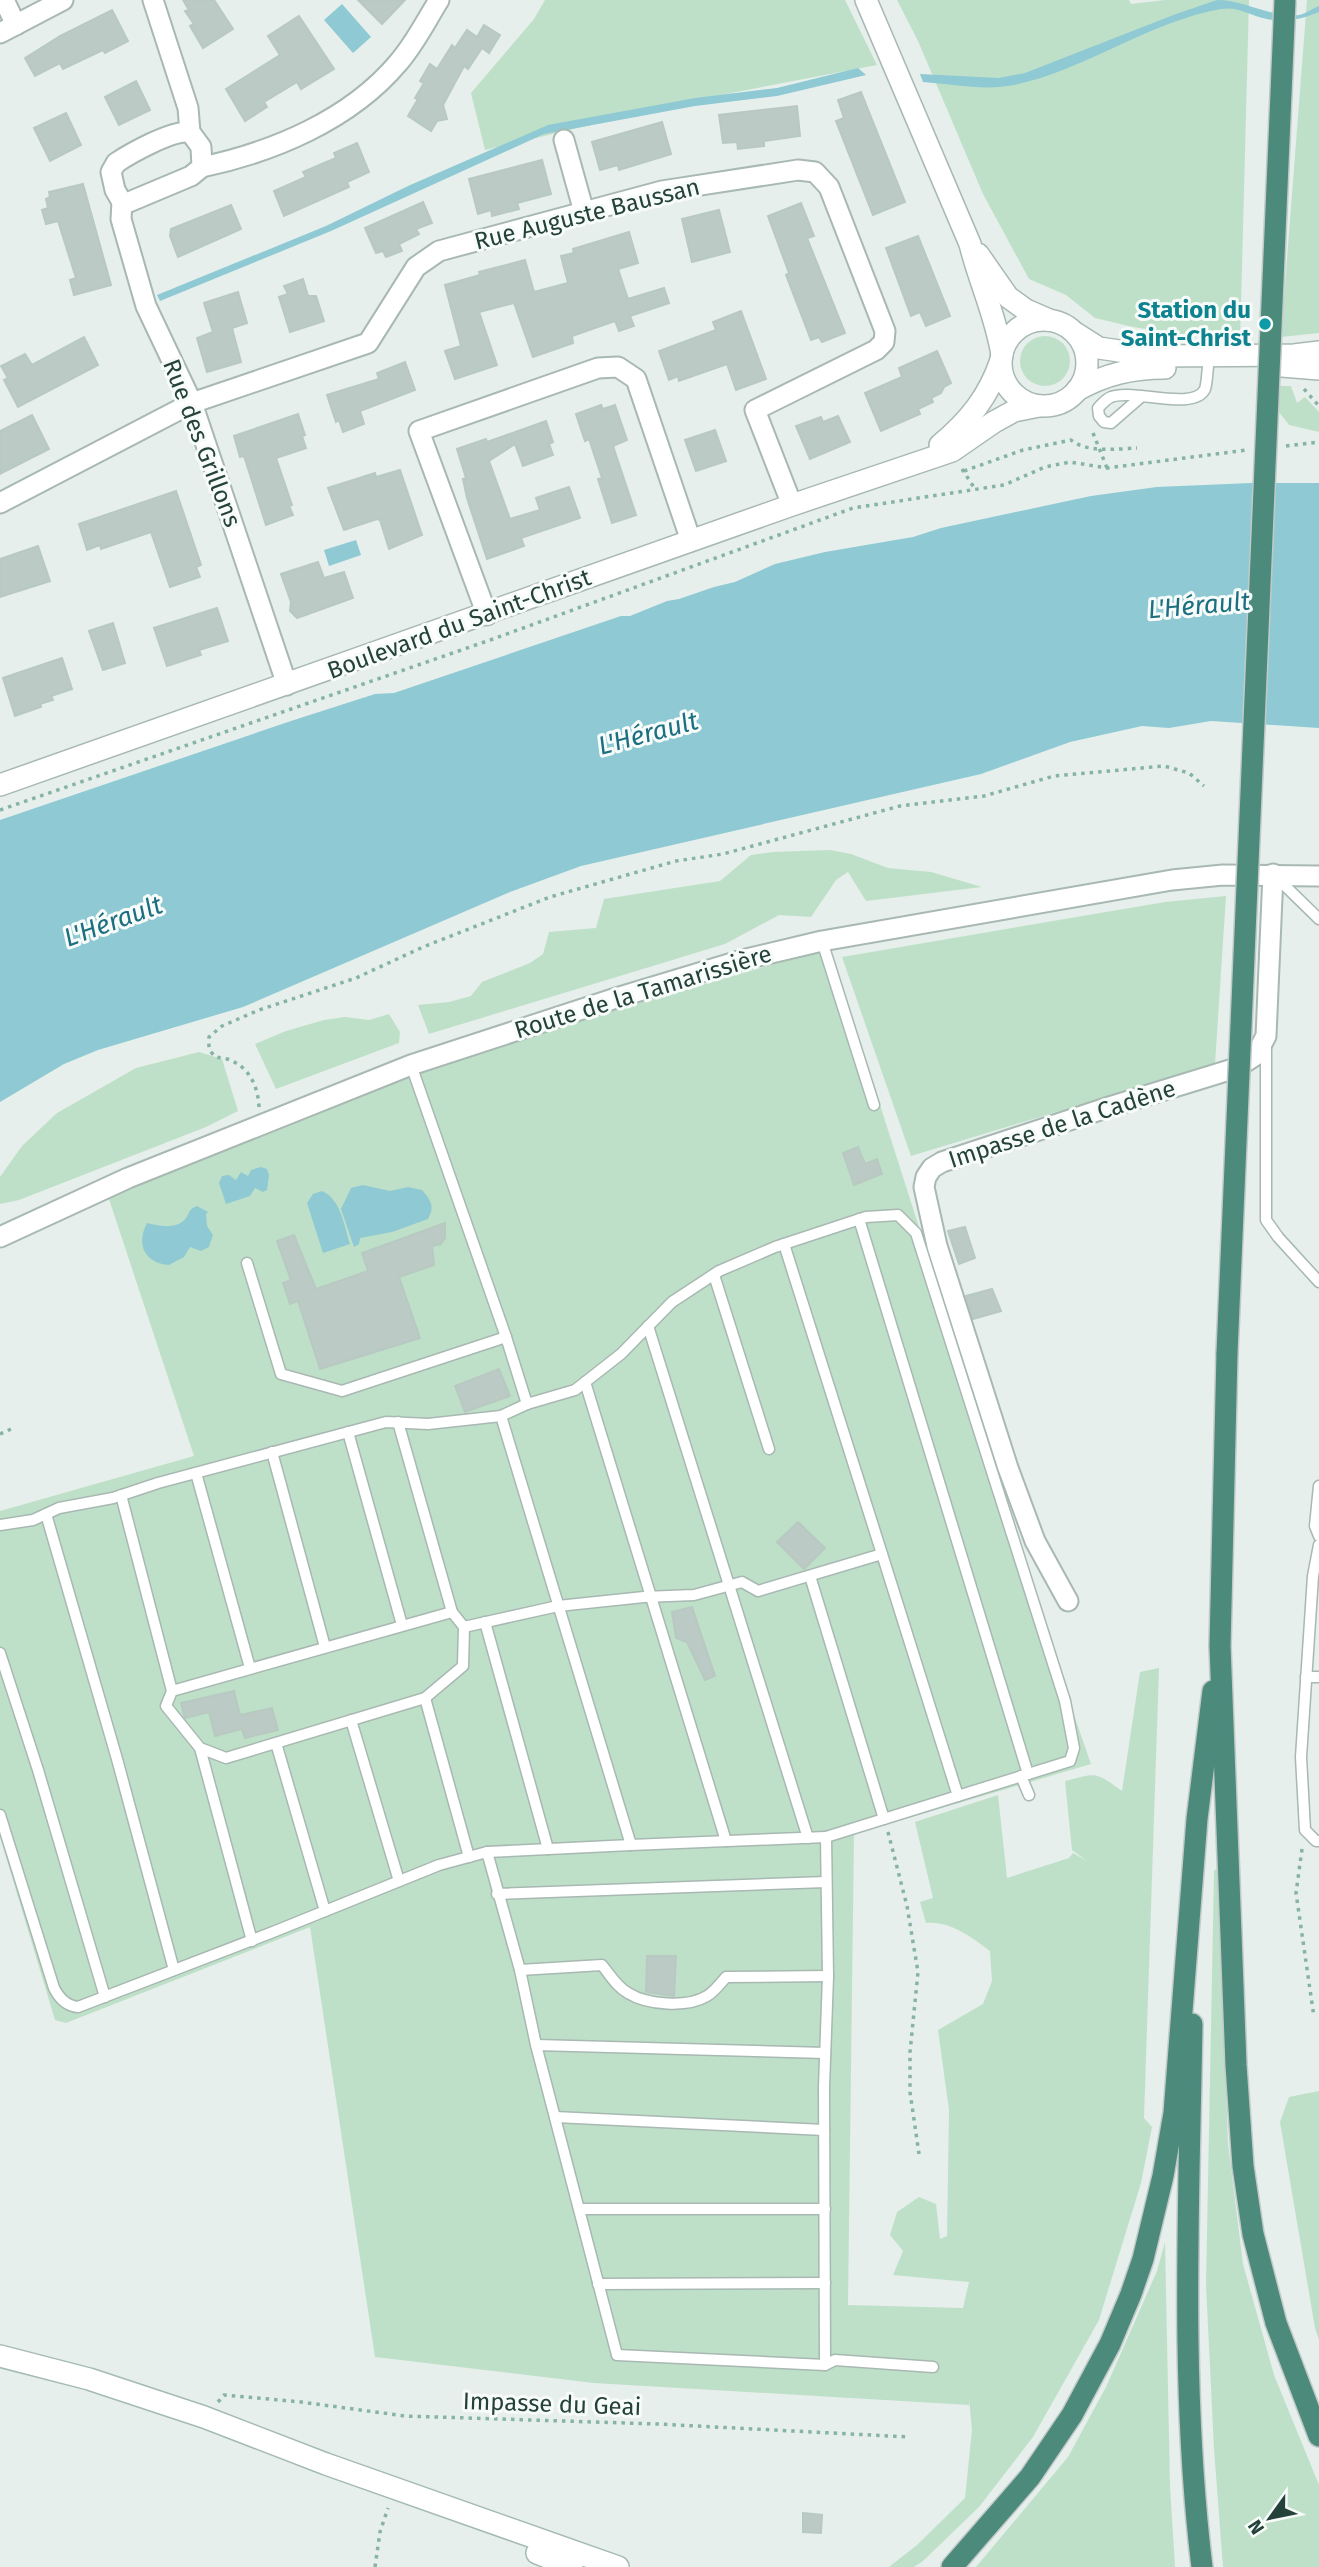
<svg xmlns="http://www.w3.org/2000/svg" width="1319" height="2567" font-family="'Fira Sans',sans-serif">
	<rect width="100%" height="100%" fill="#e6efeb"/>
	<g fill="#bfe0c8">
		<polygon points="545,0 845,0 877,65 710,97 485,150 471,93 534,19"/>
		<polygon points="897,0 1129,0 1131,4 1165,0 1249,0 1240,343 1133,327 1095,318 1066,295 1029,279 983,194 918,41"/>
		<polygon points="1307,0 1319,0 1319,333 1281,337"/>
		<circle cx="1045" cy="361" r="25"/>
		<polygon points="1278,386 1291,386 1297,403 1305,397 1319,412 1319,432 1289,425 1276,408"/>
		<polygon points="830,850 851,854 888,868 931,872 982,887 866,901 848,872 836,880 811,917 779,915 725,944 429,1034 418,1005 449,1002 471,996 482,982 530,963 543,954 549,932 596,928 604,899 720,881 751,855 773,852"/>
		<polygon points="1226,896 1215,1064 911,1156 842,957 1165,902"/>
		<path d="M830,948L918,1224L1010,1530L1091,1764L854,1834L848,2305L963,2308L969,2282L893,2275L903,2251L890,2235L897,2212L919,2197L936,2204L940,2239L947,2236L949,2110L938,2030L983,2004L992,1981L990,1951C971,1937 951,1921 926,1923L920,1902L933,1898L915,1822L998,1795L1007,1878L1069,1858L1073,1853L1087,1861L1072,1850L1065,1781C1099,1772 1095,1772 1122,1791L1140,1672L1159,1668L1144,2118L1152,2127L1141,2183L1099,2320L1033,2437L979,2507L923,2561L914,2567H889L917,2545L965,2498L972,2430L969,2399V2405L594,2383L375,2357L310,1927L66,2023L55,2020L0,1837V1511L194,1456L107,1193L427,1064Z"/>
		<polygon points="389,1014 400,1032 399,1043 276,1089 255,1044 286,1031 324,1020 345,1017 369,1020"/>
		<polygon points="199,1052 222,1059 238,1111 206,1127 19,1200 0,1204 0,1177 22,1146 57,1113 136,1068"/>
		<polygon points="1219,1866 1228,2144 1243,2264 1274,2375 1319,2485 1319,2567 1223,2567 1214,2449 1206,2285 1214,1871"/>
		<polygon points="1319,2091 1319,2340 1315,2328 1280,2122 1289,2097"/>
		<polygon points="1165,2242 1170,2486 1175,2567 976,2567 1068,2457 1106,2387 1157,2271"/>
	</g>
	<g fill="#8ec9d4">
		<path d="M1217,0C1245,0 1271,18 1299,15C1305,14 1313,8 1319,6V12C1302,19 1285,23 1267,19C1250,16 1239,6 1221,9C1148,22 1086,70 1014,85C985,91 952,84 923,82L920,74L999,78L1025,73L1176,14Z"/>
		<polygon points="342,4 371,37 353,53 324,20"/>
		<polygon points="858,68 866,75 777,96 695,106 544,134 331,231 160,301 157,295 326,226 408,186 548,125 695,98 777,88"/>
		<polygon points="1251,483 1319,483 1319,728 1211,721 1169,728 1142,726 1070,742 981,774 581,866 510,892 243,1007 98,1050 64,1064 0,1102 0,820 291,721 375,694 394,693 621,616 630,616 667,601 679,599 714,587 735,582 775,564 825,552 913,537 941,528 1091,496 1157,487"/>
		<polygon points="356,540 361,555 329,566 324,550"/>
		<polygon points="261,1167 267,1169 269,1175 267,1190 263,1192 255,1188 250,1196 226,1204 219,1183 222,1176 229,1175 236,1180 241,1172 248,1176 251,1170"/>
		<path d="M363,1185L390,1191L408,1187L422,1190C431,1200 435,1207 428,1219L392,1232L360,1238L359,1244L354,1247L341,1209L351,1188Z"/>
		<path d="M322,1191C341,1199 344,1226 350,1244L323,1253L307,1203L313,1194Z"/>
		<path d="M197,1206L208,1212L206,1214L207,1226L213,1235L209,1247L201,1251L190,1247L184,1257L169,1265C144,1263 136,1244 147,1223C158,1226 177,1230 186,1218C190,1212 189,1209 197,1206Z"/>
	</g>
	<g fill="#bbcac4" stroke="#b8c9c2" stroke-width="2">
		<polygon points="183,0 214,0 233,29 203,48 190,26 194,24 185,11 189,10"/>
		<polygon points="358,0 405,0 382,24"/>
		<polygon points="112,10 128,41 105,53 103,50 63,69 60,63 35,76 25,58 60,36"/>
		<polygon points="299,16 334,69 301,89 297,82 264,102 267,107 245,121 226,89 280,55 268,36"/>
		<polygon points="484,25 500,35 489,53 482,48 468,69 464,66 443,105 447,119 437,121 431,131 408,116 418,99 415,98 424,83 420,81 430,64 437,69 452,45 455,48 467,30 477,37"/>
		<polygon points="136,81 150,110 119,125 105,97"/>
		<polygon points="861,92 905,202 873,215 836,121 844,118 838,100"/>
		<polygon points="797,106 800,136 764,141 764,146 738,149 737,142 723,143 719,115"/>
		<polygon points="66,113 81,145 50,161 34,128"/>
		<polygon points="662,122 671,154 619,170 618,165 600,170 592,142"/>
		<polygon points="357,143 369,172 347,182 349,187 284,216 274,191 306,177 303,172 336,158 334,153"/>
		<polygon points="542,160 551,194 517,203 519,209 492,216 491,210 478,214 469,179"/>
		<polygon points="83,184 111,285 74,295 70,280 76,278 58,221 46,224 42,210 48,208 46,199 50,197 49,192"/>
		<polygon points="423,202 432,223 416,229 419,234 399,244 402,251 386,257 383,251 376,253 365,228"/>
		<polygon points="801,203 814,236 807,238 845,333 822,342 819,337 811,340 786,275 789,273 768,216"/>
		<polygon points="231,205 241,229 178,257 170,236 171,229"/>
		<polygon points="719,210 730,252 692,262 682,219"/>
		<polygon points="629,232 638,263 618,269 628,299 664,288 669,303 630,316 634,326 619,331 615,321 572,336 573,343 533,357 514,303 479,312 497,365 455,379 445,351 461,346 445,285 480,275 479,272 525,260 534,292 568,283 561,256 574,253 573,249"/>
		<polygon points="918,236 950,316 926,326 920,312 911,316 886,248"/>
		<polygon points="303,279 308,296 316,296 324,321 290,332 279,297 288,294 284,286"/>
		<polygon points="238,292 247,323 232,328 241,362 207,372 197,338 213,332 204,303"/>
		<polygon points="741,311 766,379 736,390 727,364 679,381 678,376 669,380 659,351 716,330 713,322"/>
		<polygon points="84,337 98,365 18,407 4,380 8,378 1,366 25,354 32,365"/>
		<polygon points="937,351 951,383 944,387 941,393 931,398 933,402 918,409 920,414 881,431 865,393 902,377 899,368"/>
		<polygon points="405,362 415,390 360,411 364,424 343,432 339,420 336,422 327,395 379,379 377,373"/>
		<polygon points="601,405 603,409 615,405 627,440 613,446 636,515 612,523 598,479 602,478 589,439 585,441 576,414"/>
		<polygon points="298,414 305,435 302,436 306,448 276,458 292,505 289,506 293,515 266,525 244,456 240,457 234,436"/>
		<polygon points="32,415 49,449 0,474 0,431"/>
		<polygon points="838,416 850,442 810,459 796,426 821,417 823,422"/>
		<polygon points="546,421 553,442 549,444 553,455 523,466 515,444 489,461 510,519 540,510 536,498 569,487 580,518 521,538 524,546 487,559 467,498 463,479 466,478 457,449 486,439 487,442"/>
		<polygon points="715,430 726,461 696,471 685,440"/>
		<polygon points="400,470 422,535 389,549 380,520 377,519 344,530 328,488 375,473 376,477"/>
		<polygon points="176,491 201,565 196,567 200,577 170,587 151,532 101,549 100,545 87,550 79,524"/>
		<polygon points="38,546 50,581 0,597 0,559"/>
		<polygon points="318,562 324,578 344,572 353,598 297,618 290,611 291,602 281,574"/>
		<polygon points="217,608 228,641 199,650 201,655 167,666 154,628"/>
		<polygon points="113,623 125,663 103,670 89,631"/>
		<polygon points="62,658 72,689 51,696 53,700 40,704 41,707 15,716 3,678"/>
		<polygon points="858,1147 865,1164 877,1159 882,1174 854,1185 843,1153"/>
		<polygon points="445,1223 445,1238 441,1244 432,1246 434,1265 399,1277 420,1338 320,1369 298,1301 290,1304 283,1283 291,1280 277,1241 294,1235 316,1289 368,1271 362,1253"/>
		<polygon points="965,1227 975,1258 959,1264 948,1231"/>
		<polygon points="992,1289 1001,1311 973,1319 966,1296"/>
		<polygon points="499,1369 510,1396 465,1412 455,1386"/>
		<polygon points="798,1522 825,1548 804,1569 777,1542"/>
		<polygon points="692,1607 715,1676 705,1680 687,1642 676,1638 672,1612"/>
		<polygon points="234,1691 240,1715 272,1708 278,1730 245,1738 242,1729 215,1736 209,1712 185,1718 181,1703"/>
		<polygon points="647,1956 676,1956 674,1996 646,1992"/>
		<polygon points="803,2513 822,2515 821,2533 803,2532"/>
	</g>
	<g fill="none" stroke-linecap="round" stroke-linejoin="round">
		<g stroke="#a8b8b2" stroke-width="13">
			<g id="service">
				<path d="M1142,396L1111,423L1104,422L1099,416L1098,408C1102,404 1106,399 1111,397C1132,388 1194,412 1205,389C1207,383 1207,374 1208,367"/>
				<polyline points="1276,877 1319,919"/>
				<polyline points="822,941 874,1105"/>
				<polyline points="1266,1044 1266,1220 1278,1237 1319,1282"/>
				<polyline points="859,1219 1028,1774"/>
				<polyline points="784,1244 882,1554"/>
				<polyline points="247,1263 281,1374 342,1391 506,1337 411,1065"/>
				<polyline points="714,1275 769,1449"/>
				<polyline points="648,1326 808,1838"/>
				<polyline points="506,1337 527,1404 501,1416 631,1845 826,1837"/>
				<polyline points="585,1382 726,1841"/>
				<polyline points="527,1404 575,1390 621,1354 672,1302 719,1271 775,1247 866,1217 898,1215 916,1233 1065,1701 1074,1748 1070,1761 826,1837 828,1976 824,2087 825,2365 617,2355 536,2045 520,1970 487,1852 631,1845"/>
				<polyline points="398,1422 452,1612"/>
				<polyline points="348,1432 402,1625"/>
				<polyline points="272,1452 325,1647"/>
				<polyline points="196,1473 250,1668"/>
				<polyline points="1319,1486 1315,1526 1319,1536"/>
				<polyline points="121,1495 172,1691"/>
				<polyline points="46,1514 117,1759 174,1970"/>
				<polyline points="0,1525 33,1520 59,1508 113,1498 158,1483 386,1422 428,1424 501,1416"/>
				<polyline points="1319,1545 1313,1576 1301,1757 1305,1830 1316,1841 1319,1841"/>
				<polyline points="810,1576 884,1819"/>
				<polyline points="485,1622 548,1849"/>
				<polyline points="464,1627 463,1666 425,1698 226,1758 200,1748 166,1706 172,1691 452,1612 464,1627 558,1606 644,1597 694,1595 742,1582 758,1591 882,1554 958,1796"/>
				<polyline points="0,1653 38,1770 105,1997"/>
				<polyline points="1306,1677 1319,1677"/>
				<polyline points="425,1698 469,1857"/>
				<polyline points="351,1720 399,1881"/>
				<polyline points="276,1743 325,1911"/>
				<polyline points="200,1748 252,1941"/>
				<polyline points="1021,1776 1029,1795"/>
				<path d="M0,1815L54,1988C59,1998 66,2006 78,2007L273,1932L439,1865L487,1852"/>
				<polyline points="497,1894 826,1882"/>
				<path d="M520,1970L602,1965C610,1975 617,1987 628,1993C647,2005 687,2008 707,1996C714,1992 720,1984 726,1977L828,1976"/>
				<polyline points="536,2045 825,2053"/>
				<polyline points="555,2117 824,2130"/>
				<polyline points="579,2209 825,2209"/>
				<polyline points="598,2284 825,2283"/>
				<polyline points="825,2365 835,2360 933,2367"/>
			</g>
		</g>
		<g stroke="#a8b8b2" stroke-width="23">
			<g id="minor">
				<polyline points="4,0 16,25"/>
				<path d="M153,0L188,108L190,132L201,147L202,167L191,176L129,202H122L115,190L111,172L116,163C131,153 172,130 190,132"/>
				<polyline points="0,33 63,0"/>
				<polyline points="564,140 584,212"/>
				<path d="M202,167C273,152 350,120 398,63C414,45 426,21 439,0"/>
				<polyline points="122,202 121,219 146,306 192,403 287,685"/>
				<polyline points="0,503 192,403 368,343 416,267 439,251 662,191 798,170 815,172 829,187 885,331 884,342 876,350 755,410 792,505"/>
				<polyline points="487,615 419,431 598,368 618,367 636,379 691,541"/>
				<polyline points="0,1237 128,1178 411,1065 616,998 742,960 822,941 1172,880 1223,875 1319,876"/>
				<polyline points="1068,1601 1035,1541 1008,1468 937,1246 924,1187 926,1177 932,1168 942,1162 1106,1108 1236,1068 1256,1055 1266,1036 1273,874"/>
			</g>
		</g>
		<g stroke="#a8b8b2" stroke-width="24">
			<g id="tertiary">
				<path d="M866,0L970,244C979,281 996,316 1002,355"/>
				<polyline points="978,254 1008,297 1026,310 1049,320"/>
				<circle cx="1044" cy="363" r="43"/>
				<polyline points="1077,334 1099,348 1153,356 1294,355 1319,352"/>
				<polyline points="1282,366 1319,369"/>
				<path d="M1077,390C1106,374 1132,368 1165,368"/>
				<path d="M940,445C969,421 989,396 1001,360"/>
				<polyline points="0,785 792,505 952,451 994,422 1014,411 1039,406"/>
			</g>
		</g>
		<g stroke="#a4bbb3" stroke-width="24">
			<g id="secondary">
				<polyline points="0,2356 89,2379 204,2417 326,2464 618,2567"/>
				<polyline points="537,2553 572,2567"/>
			</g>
		</g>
		<g stroke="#c2cac8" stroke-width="24">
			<g id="trunk">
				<polyline points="1227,1353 1220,1646 1236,2065 1243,2166 1253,2234 1276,2323 1319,2436"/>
				<path d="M1192,2024C1189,2204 1180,2388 1202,2567"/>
				<polyline points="952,2567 1030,2477 1072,2415 1110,2344 1131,2294 1143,2259 1163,2176 1174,2113 1197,1819 1213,1691"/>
			</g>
		</g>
		<g stroke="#86b3a5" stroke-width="3.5" stroke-dasharray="3.5 5" stroke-linecap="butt">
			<polyline points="1304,389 1319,406"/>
			<polyline points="1093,433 1107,468"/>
			<polyline points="1286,446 1319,442"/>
			<polyline points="962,469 975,489"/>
			<path d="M964,471L1023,450L1071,440C1087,453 1117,449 1137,448"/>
			<polyline points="0,810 493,639 853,508 1004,485 1045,467 1070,462 1107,468 1247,450"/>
			<path d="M259,1107C258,1086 249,1066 227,1059C221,1057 216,1059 212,1053C208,1049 209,1043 209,1037L222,1026L259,1010L356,978L423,947L550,897L676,861L723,854L900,806L984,796L1054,776L1164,766L1189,773L1204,786"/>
			<polyline points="0,1434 11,1429"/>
			<polyline points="888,1832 907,1906 918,1972 910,2052 910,2092 919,2154"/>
			<polyline points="1302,1849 1296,1893 1314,2017"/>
			<polyline points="218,2402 224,2395 301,2402 405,2416 657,2424 909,2437"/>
			<polyline points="375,2567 380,2532 388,2508"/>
		</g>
		<use href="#service" stroke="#fff" stroke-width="10"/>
		<use href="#minor" stroke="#fff" stroke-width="19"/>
		<use href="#tertiary" stroke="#fff" stroke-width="21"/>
		<use href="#secondary" stroke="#fff" stroke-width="21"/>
		<use href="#trunk" stroke="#4c8a7c" stroke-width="21"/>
		<g stroke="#c2cac8" stroke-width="24" stroke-linecap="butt">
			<polyline id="trunk-bridge" points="1227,1353 1285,0"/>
		</g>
		<use href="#trunk-bridge" stroke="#4c8a7c" stroke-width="21"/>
	</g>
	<circle fill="#0f9aa8" stroke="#f7fbf9" stroke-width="2.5" cx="1265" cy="324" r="7"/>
	<g text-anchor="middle" stroke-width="6" stroke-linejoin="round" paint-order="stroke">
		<g font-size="24" fill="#24423a" stroke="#f7fbf9">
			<text transform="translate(587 214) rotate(-14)" y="8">Rue Auguste Baussan</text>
			<text transform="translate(202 443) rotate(69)" y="8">Rue des Grillons</text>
			<text transform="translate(459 624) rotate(-20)" y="8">Boulevard du Saint-Christ</text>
			<text transform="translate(643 992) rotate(-17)" y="8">Route de la Tamarissière</text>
			<text transform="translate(1062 1124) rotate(-18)" y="8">Impasse de la Cadène</text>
			<text transform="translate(552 2404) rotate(2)" y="8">Impasse du Geai</text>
		</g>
		<g font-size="24" font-weight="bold" fill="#0d838f" stroke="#f7fbf9" text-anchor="end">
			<text x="1251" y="318">Station du<tspan x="1251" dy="28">Saint-Christ</tspan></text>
		</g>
		<g font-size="26" font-style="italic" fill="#1c6f80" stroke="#f7fbf9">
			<text transform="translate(1199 605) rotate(-5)" y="9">L'Hérault</text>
			<text transform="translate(648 733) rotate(-15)" y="9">L'Hérault</text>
			<text transform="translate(113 921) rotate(-20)" y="9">L'Hérault</text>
		</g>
	</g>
	<g transform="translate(1270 2518) rotate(237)" stroke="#f7fbf9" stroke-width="5" paint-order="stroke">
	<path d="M0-5L12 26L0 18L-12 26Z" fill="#24423a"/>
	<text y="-10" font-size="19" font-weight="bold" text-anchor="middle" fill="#24423a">N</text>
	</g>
</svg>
